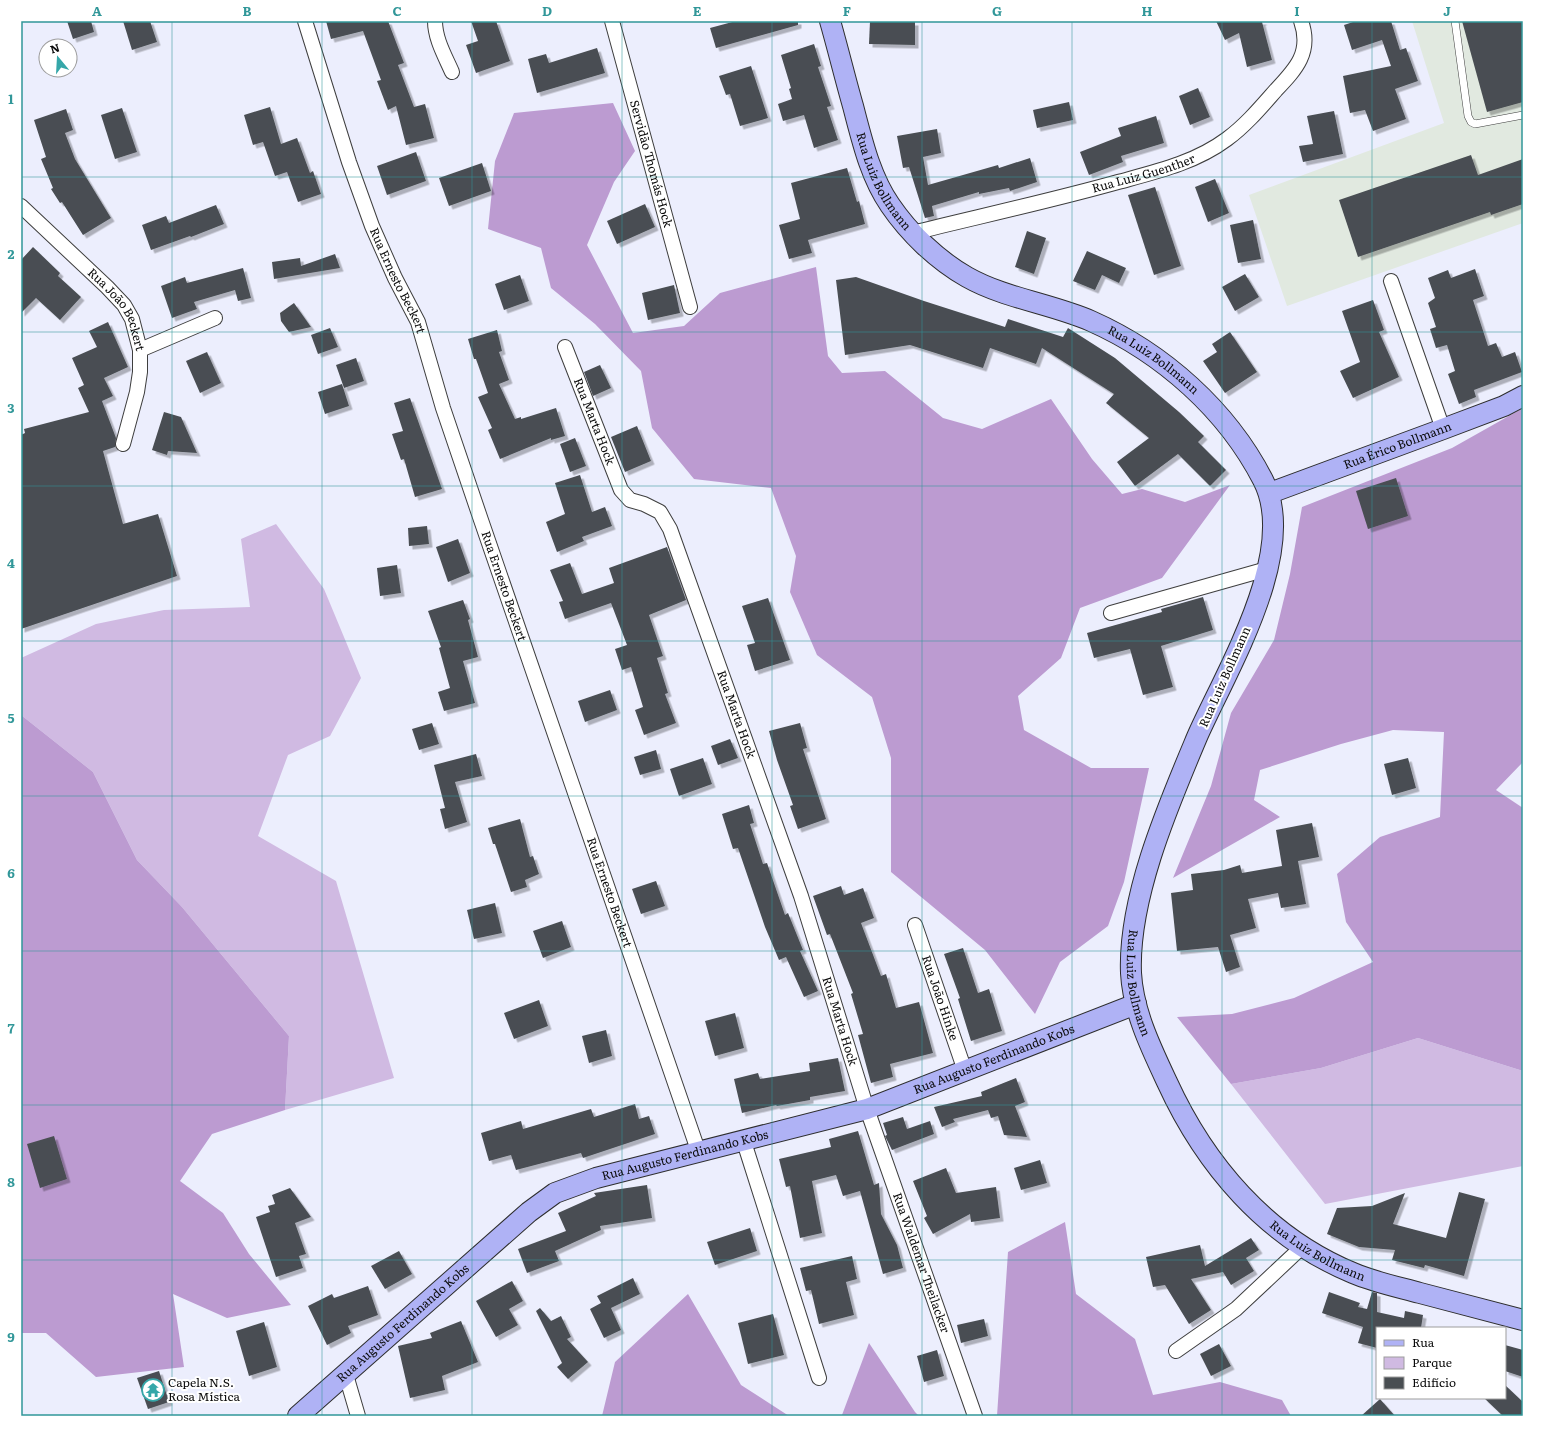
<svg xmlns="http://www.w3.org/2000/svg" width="1544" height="1437" font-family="Literata,serif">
	<defs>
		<filter id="shadow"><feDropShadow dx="3.5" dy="3.5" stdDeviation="0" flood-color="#0004"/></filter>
	</defs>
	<rect width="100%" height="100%" fill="#eceefd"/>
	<polygon fill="#e1e9e0" points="1412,21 1523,21 1523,223 1287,306 1249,195 1444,123"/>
	<g fill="#d0bae2">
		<polygon points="276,524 324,589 361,678 330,736 288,755 258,836 336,881 394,1078 285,1110 289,1036 182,907 137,860 93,772 21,715 21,658 96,624 164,610 250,607 241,539"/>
		<polygon points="1418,1038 1523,1071 1523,1166 1325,1204 1231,1084 1321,1068"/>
	</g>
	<g fill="#bc9bd1">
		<polygon points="613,103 635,151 614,182 587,245 633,333 684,326 720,293 816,267 828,356 842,373 885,371 943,418 982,429 1051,399 1092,459 1122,494 1142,489 1185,502 1230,485 1162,578 1080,608 1061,658 1018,696 1024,730 1091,768 1149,768 1124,882 1108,926 1060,962 1035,1014 985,950 891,872 891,758 872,697 817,655 790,592 796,556 771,488 694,479 652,428 641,371 595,324 551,288 541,248 488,229 495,161 514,113"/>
		<polygon points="1523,408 1523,762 1496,790 1523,808 1523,1071 1418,1038 1321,1068 1231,1084 1177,1017 1232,1014 1294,998 1373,962 1346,922 1337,874 1380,837 1440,817 1444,732 1393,730 1341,744 1260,770 1254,800 1280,817 1173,878 1211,786 1231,713 1274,640 1290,574 1302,507 1452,448"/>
		<polygon points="21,715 93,772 137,860 182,907 289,1036 285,1110 212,1134 180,1181 223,1213 249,1254 291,1305 227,1318 173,1294 184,1367 96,1377 46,1333 21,1333"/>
		<polygon points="1065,1222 1076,1294 1135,1339 1153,1395 1220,1382 1282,1400 1291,1416 997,1416 1008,1252"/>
		<polygon points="688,1294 741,1385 789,1416 602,1416 615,1362"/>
		<polygon points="869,1343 915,1412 919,1416 838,1416 842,1415"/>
	</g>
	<g fill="#494e52" filter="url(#shadow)">
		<polygon points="67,21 91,21 94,32 73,39"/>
		<polygon points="123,21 150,21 157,42 132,50"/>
		<polygon points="326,21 388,21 404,63 398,65 414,107 425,104 434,138 406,145 396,106 388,110 377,81 381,80 363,31 331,39"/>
		<polygon points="471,21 496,21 510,61 476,73 466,45 478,41"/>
		<polygon points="736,21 798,21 798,25 716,48 710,28"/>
		<polygon points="870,21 915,22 915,45 869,44"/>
		<polygon points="1216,21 1264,21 1262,22 1272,60 1247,67 1239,33 1225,40"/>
		<polygon points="1356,21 1391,21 1400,50 1406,48 1418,81 1395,89 1406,119 1373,131 1365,110 1350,113 1343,76 1391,66 1382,40 1352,50 1344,25"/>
		<polygon points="1462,21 1523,21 1523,102 1487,112"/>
		<polygon points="814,44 821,66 818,67 831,106 827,107 838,140 814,148 804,115 783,121 778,104 792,99 789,89 791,88 781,55"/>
		<polygon points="597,48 605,73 537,93 528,59 546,54 549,63"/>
		<polygon points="751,66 768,118 740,126 730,94 726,95 719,76"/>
		<polygon points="1198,88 1210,117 1190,125 1179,96"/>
		<polygon points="1069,102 1073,120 1037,128 1033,110"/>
		<polygon points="270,107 281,144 297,138 310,173 313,171 321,194 298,202 287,172 275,176 263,142 253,145 244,115"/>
		<polygon points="122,108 137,152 115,159 101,115"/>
		<polygon points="66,109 73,130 65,133 75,159 111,218 83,235 62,202 60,203 51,189 53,188 41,159 46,157 34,120"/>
		<polygon points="1334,111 1343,154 1303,162 1299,146 1313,144 1307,116"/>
		<polygon points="1156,116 1164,143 1121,156 1123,162 1089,175 1080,152 1121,136 1118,128"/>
		<polygon points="937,129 941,153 923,157 928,185 998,165 999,168 1030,158 1037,182 1010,191 1009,188 979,194 979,192 932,206 934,216 925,218 909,167 903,168 897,136"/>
		<polygon points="416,152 426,181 387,195 377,166"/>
		<polygon points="1471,155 1478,175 1523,159 1523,204 1491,215 1490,212 1358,257 1339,200"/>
		<polygon points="482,163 491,191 449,206 439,178"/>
		<polygon points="847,168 857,202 859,201 865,224 808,240 812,253 789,259 779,225 800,219 791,183"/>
		<polygon points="1215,179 1229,213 1208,222 1195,187"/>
		<polygon points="1155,187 1181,266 1154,275 1128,195"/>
		<polygon points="645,204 655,227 617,244 607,221"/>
		<polygon points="216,205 224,224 191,237 190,236 151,250 142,225 166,216 169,223"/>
		<polygon points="1253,220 1261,259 1238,263 1230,225"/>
		<polygon points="1027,231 1046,238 1034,274 1015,267"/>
		<polygon points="33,247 60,273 58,276 81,297 60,320 36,298 21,313 21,260"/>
		<polygon points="1087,251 1126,268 1119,283 1102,275 1095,290 1073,281"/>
		<polygon points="335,254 340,268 274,279 272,262 300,258 301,266"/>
		<polygon points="243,268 251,298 238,301 235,290 194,302 197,309 172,318 161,286 185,277 187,283"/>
		<polygon points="1475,269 1484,296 1473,300 1488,346 1496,343 1502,357 1515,352 1522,372 1474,390 1476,397 1459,404 1448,374 1455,371 1447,345 1436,348 1430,329 1436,327 1428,303 1435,298 1428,278 1448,270 1451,278"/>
		<polygon points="1245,274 1259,297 1235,311 1222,287"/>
		<polygon points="520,275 529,301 504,310 495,284"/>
		<polygon points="856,277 924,301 1005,327 1008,319 1063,337 1068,328 1115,358 1179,412 1204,436 1198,442 1226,470 1210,486 1178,454 1135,486 1117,462 1149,438 1106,403 1114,394 1042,348 1036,364 990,348 983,368 910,345 845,355 836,280"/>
		<polygon points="674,285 680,313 648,320 642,293"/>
		<polygon points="1373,300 1384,330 1379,332 1399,377 1353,398 1340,371 1360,362 1342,311"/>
		<polygon points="294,303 311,327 289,332 281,321 280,313"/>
		<polygon points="108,322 128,367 104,378 113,396 102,401 116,438 115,447 103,451 123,524 158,514 177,576 21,629 21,435 25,433 24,429 89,412 78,388 84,385 72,358 97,347 89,331"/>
		<polygon points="330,328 338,347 318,354 311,335"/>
		<polygon points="497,330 502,351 499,352 509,380 499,384 515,419 521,417 521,419 556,408 565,436 551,440 551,438 500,459 488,430 492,428 478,397 488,393 476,359 474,359 468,339"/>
		<polygon points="1230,332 1257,372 1225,393 1203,361 1217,352 1212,344"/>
		<polygon points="207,352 221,383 200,393 186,361"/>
		<polygon points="356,358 364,381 344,388 336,365"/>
		<polygon points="600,365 611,388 593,396 584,372"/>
		<polygon points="342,384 349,406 325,414 318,392"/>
		<polygon points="410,398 442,489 415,497 404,459 401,460 392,434 403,431 394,403"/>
		<polygon points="164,412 181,417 197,453 168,451 167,455 152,450"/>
		<polygon points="637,426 651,461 625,472 611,437"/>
		<polygon points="575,438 586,466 570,472 560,444"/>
		<polygon points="580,475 592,512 605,507 612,526 582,537 584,541 557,552 546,522 565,514 555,483"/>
		<polygon points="1396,478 1408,516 1368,529 1356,491"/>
		<polygon points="427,526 429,544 409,546 408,528"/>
		<polygon points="458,539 470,573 448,582 436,547"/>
		<polygon points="667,547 686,600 649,615 663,656 657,658 668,693 665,694 676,723 644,735 635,710 643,707 631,667 622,670 615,649 627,645 611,603 565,619 559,602 563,601 550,570 570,563 582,594 614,583 609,568"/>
		<polygon points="397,565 401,593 380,596 377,568"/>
		<polygon points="1203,597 1213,630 1161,646 1173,687 1143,695 1130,649 1094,658 1087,633 1162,612 1161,609"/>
		<polygon points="768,598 790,660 755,671 747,645 755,643 742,606"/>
		<polygon points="463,600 470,619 468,620 478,657 463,661 475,703 444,711 438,692 450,688 439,648 441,647 428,611"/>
		<polygon points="610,690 617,710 585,722 578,701"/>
		<polygon points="432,723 439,744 419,750 412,729"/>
		<polygon points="800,723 807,748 803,749 826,819 798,829 790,806 793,805 777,760 769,731"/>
		<polygon points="730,739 738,758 718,765 711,746"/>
		<polygon points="656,750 661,769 640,775 634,757"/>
		<polygon points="476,754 482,776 455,782 467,822 445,829 440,809 445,808 434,765"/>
		<polygon points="703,758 712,784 679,796 670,769"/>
		<polygon points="1408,758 1416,788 1392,795 1384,764"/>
		<polygon points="749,805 754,823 750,824 763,864 767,863 785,915 788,913 803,950 800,951 818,991 804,997 786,957 779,960 765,927 738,848 733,849 722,814"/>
		<polygon points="520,819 530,857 533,856 539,874 525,880 527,887 511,892 495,844 493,844 488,828"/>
		<polygon points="1312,823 1319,857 1298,861 1306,904 1281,908 1278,893 1248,899 1256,928 1230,935 1240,967 1226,972 1218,947 1177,951 1171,893 1193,890 1191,874 1224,870 1240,865 1242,873 1282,866 1276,830"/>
		<polygon points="656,881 665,906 641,914 632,889"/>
		<polygon points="841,886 844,895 863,888 874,918 861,923 881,976 886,974 896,1008 919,1002 933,1053 890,1064 893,1077 871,1083 858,1035 863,1034 851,994 853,993 830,934 827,935 813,896"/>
		<polygon points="495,903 502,933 474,939 467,910"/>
		<polygon points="562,921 571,947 543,958 533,931"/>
		<polygon points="963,948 978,993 989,989 1002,1031 971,1041 958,999 960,998 944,954"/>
		<polygon points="539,1000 548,1026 514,1039 504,1013"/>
		<polygon points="735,1013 744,1048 715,1056 705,1021"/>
		<polygon points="606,1030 612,1056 589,1063 582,1036"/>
		<polygon points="838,1058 845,1091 810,1097 810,1100 777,1106 776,1105 742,1113 734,1079 758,1073 760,1079 810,1071 809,1063"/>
		<polygon points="1016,1078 1025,1102 1015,1106 1027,1137 1004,1135 998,1116 991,1118 988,1110 953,1119 955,1122 942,1127 934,1107 982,1096 981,1092"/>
		<polygon points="635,1104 639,1119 649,1116 655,1134 583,1158 581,1153 516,1170 511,1155 489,1161 481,1133 521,1121 523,1129 591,1109 594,1117"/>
		<polygon points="903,1117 907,1129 930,1121 934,1134 892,1150 885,1136 887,1135 883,1123"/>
		<polygon points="858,1131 874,1185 879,1183 881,1214 897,1245 903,1268 883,1274 860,1191 843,1196 836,1175 812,1181 822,1233 800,1238 790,1186 786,1187 779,1159 831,1147 829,1139"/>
		<polygon points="54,1136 67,1179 40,1188 27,1144"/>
		<polygon points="1040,1160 1047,1183 1021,1190 1014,1168"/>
		<polygon points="946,1168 956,1193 996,1187 1000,1218 971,1222 970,1214 933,1234 924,1218 927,1216 913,1181"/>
		<polygon points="647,1185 652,1218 600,1226 601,1230 555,1251 559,1261 527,1273 518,1249 566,1231 558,1213 596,1196 594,1193"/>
		<polygon points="290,1188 311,1217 295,1223 306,1254 299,1256 303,1268 276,1277 256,1217 270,1212 268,1206 275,1204 272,1195"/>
		<polygon points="1459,1192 1485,1199 1464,1276 1425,1265 1424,1268 1392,1260 1395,1250 1359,1247 1327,1234 1337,1208 1372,1206 1405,1193 1393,1224 1446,1238"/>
		<polygon points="750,1228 757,1251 715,1265 707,1242"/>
		<polygon points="1251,1238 1259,1250 1246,1258 1254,1271 1231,1285 1223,1272 1191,1279 1211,1310 1189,1324 1165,1285 1153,1287 1146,1257 1200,1245 1205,1266"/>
		<polygon points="399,1251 412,1274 385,1289 371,1266"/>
		<polygon points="852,1256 857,1279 846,1282 854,1315 819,1324 811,1290 806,1291 800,1268"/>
		<polygon points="633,1278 640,1294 611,1308 621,1330 604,1338 590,1309 601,1303 597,1296"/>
		<polygon points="512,1281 523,1301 509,1309 518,1325 496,1337 476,1301"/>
		<polygon points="368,1286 378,1315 348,1326 351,1333 327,1345 308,1306 332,1294 334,1298"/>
		<polygon points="1329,1292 1360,1303 1358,1307 1367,1309 1372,1292 1377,1293 1377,1312 1404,1318 1405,1311 1423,1315 1421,1328 1377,1328 1377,1348 1358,1343 1363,1327 1322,1313"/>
		<polygon points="540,1308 551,1321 561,1316 571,1337 567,1339 588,1362 568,1379 557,1367 562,1363 536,1311"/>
		<polygon points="773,1314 784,1355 748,1364 738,1323"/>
		<polygon points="984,1319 988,1336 961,1343 957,1325"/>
		<polygon points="461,1321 478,1362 442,1376 445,1390 410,1398 398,1346 432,1338 430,1333"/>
		<polygon points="264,1322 277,1367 249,1376 236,1331"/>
		<polygon points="1219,1344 1231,1366 1211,1376 1200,1354"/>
		<polygon points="1505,1345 1523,1350 1523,1377 1505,1371"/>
		<polygon points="937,1350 944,1376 924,1382 917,1356"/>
		<polygon points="159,1371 169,1402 148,1409 137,1378"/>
		<polygon points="1505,1385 1523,1402 1523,1416 1503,1416 1484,1398 1505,1398"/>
		<polygon points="1380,1399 1395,1416 1361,1416"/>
	</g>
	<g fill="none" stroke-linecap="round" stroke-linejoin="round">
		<g stroke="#3e3e3e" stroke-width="8">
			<polyline id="lane" points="1455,21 1468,116 1471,122 1475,124 1523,115"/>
		</g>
		<g stroke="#3e3e3e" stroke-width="16">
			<g id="street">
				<path id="s1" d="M305,21L349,162L372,226L395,278L418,322L443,408L481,520L699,1153"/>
				<path d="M435,21C435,39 445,56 452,72"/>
				<path id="s2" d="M612,21L690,307"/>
				<path id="s3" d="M21,206L107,287L124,305L132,319L140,350V372L137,392L123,444"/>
				<path id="s4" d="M912,233C981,216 1050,201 1118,182C1155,172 1195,163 1227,139C1246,125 1261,107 1276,90C1296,69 1312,52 1301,21"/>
				<polyline points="1391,281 1443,429"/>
				<path id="s5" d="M565,347L621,490L630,500L644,504L660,512L670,529L801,896L867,1109L975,1416"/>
				<polyline points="140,350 215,318"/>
				<polyline points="1111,613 1267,569"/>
				<path id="s6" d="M915,925L965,1071"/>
				<polyline points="744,1142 819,1378"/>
				<polyline points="1176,1351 1236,1309 1302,1247"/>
				<polyline points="346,1375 358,1416"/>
			</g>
		</g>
		<g stroke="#2d2d2d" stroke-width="22">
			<g id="secondary">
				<path id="s7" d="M830,21C838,49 845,78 853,106C862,140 870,176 890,205C909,233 937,260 967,277C1004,298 1052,304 1091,321C1163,353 1227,410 1263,480C1300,551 1226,671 1197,737C1168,806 1128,898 1131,973C1133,1011 1151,1048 1167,1082C1205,1165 1266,1237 1353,1273C1374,1282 1398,1287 1420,1293C1455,1302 1489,1311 1523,1320"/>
				<path id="s8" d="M1270,493L1443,429L1504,406L1523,396"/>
				<path id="s9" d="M298,1416L529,1212L555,1193L596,1178L867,1109L1136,1004"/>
			</g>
		</g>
		<use href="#lane" stroke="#fff" stroke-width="7"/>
		<use href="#street" stroke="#fff" stroke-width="14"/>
		<use href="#secondary" stroke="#afb2f5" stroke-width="20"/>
	</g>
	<path fill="none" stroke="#319799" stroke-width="1" stroke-opacity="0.55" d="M172,21V1416M322,21V1416M472,21V1416M622,21V1416M772,21V1416M922,21V1416M1072,21V1416M1222,21V1416M1372,21V1416M21,177H1523M21,332H1523M21,486H1523M21,641H1523M21,796H1523M21,951H1523M21,1105H1523M21,1260H1523"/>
	<defs>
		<g id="temple-ring" transform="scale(1.15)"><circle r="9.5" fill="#fff" stroke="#35a7a9" stroke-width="1.5"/><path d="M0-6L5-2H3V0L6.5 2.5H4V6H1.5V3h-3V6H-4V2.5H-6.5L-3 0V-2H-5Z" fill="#35a7a9"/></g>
	</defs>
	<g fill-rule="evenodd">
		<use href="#temple-ring" x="153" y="1390"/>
	</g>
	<g text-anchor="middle" stroke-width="4" stroke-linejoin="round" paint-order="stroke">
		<g font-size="12" fill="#0b0b0b" stroke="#fff">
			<text dy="4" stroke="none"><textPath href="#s2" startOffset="148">Servidão Thomás Hock</textPath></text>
			<text dy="4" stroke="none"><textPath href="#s4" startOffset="239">Rua Luiz Guenther</textPath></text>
			<text dy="4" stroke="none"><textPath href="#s7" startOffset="170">Rua Luiz Bollmann</textPath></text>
			<text dy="4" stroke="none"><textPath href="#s1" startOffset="276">Rua Ernesto Beckert</textPath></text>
			<text dy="4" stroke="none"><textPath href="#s3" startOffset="143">Rua João Beckert</textPath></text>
			<text dy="4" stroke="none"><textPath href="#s7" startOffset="506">Rua Luiz Bollmann</textPath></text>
			<text dy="4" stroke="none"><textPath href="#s5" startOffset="80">Rua Marta Hock</textPath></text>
			<text dy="4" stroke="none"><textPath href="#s8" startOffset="136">Rua Érico Bollmann</textPath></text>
			<text dy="4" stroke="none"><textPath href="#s1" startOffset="600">Rua Ernesto Beckert</textPath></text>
			<text transform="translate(1225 677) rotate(-66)" y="4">Rua Luiz Bollmann</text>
			<text dy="4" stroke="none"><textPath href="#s5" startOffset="416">Rua Marta Hock</textPath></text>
			<text dy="4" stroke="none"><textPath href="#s1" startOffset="924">Rua Ernesto Beckert</textPath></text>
			<text dy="4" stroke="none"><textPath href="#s7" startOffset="1202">Rua Luiz Bollmann</textPath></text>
			<text dy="4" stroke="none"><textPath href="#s6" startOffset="77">Rua João Hinke</textPath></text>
			<text dy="4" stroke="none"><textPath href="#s5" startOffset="740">Rua Marta Hock</textPath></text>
			<text dy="4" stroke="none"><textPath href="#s9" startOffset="800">Rua Augusto Ferdinando Kobs</textPath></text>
			<text dy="4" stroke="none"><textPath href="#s9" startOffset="476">Rua Augusto Ferdinando Kobs</textPath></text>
			<text dy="4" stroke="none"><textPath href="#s7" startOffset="1538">Rua Luiz Bollmann</textPath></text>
			<text dy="4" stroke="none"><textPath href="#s5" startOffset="995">Rua Waldemar Theilacker</textPath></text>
			<text dy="4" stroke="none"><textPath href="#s9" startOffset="140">Rua Augusto Ferdinando Kobs</textPath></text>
		</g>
		<g font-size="12" fill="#0b0b0b" stroke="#fff" text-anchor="start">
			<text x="168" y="1387">Capela N.S.<tspan x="168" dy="14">Rosa Mística</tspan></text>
		</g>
	</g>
	<rect width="1544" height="1437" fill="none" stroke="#ffffff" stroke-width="44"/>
	<rect x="1376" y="1327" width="130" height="72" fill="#ffffff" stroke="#9d9d9d"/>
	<rect x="1384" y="1340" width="20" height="6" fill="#afb2f5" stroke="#9d9d9d"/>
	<text x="1412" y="1347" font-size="12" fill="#0b0b0b">Rua</text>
	<rect x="1384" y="1357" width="20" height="12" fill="#d0bae2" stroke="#9d9d9d"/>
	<text x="1412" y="1367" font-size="12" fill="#0b0b0b">Parque</text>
	<rect x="1384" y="1377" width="20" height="12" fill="#494e52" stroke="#9d9d9d"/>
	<text x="1412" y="1387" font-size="12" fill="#0b0b0b">Edifício</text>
	<g transform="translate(58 58) rotate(342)"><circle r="19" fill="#ffffff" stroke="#9d9d9d"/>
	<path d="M0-3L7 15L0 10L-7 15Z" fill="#35a7a9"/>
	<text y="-6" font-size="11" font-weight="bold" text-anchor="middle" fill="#0b0b0b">N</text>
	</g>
	<rect x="22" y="22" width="1500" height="1393" fill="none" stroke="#319799" stroke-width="1.5"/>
	<g font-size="13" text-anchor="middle" font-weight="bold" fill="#319799">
		<text x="97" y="16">A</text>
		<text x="247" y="16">B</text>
		<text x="397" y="16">C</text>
		<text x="547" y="16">D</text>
		<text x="697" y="16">E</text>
		<text x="847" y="16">F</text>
		<text x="997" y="16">G</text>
		<text x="1147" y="16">H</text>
		<text x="1297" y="16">I</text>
		<text x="1447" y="16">J</text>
		<text x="11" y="104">1</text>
		<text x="11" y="259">2</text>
		<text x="11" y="413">3</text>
		<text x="11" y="568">4</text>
		<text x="11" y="723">5</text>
		<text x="11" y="878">6</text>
		<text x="11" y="1033">7</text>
		<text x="11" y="1187">8</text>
		<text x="11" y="1342">9</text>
	</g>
</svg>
